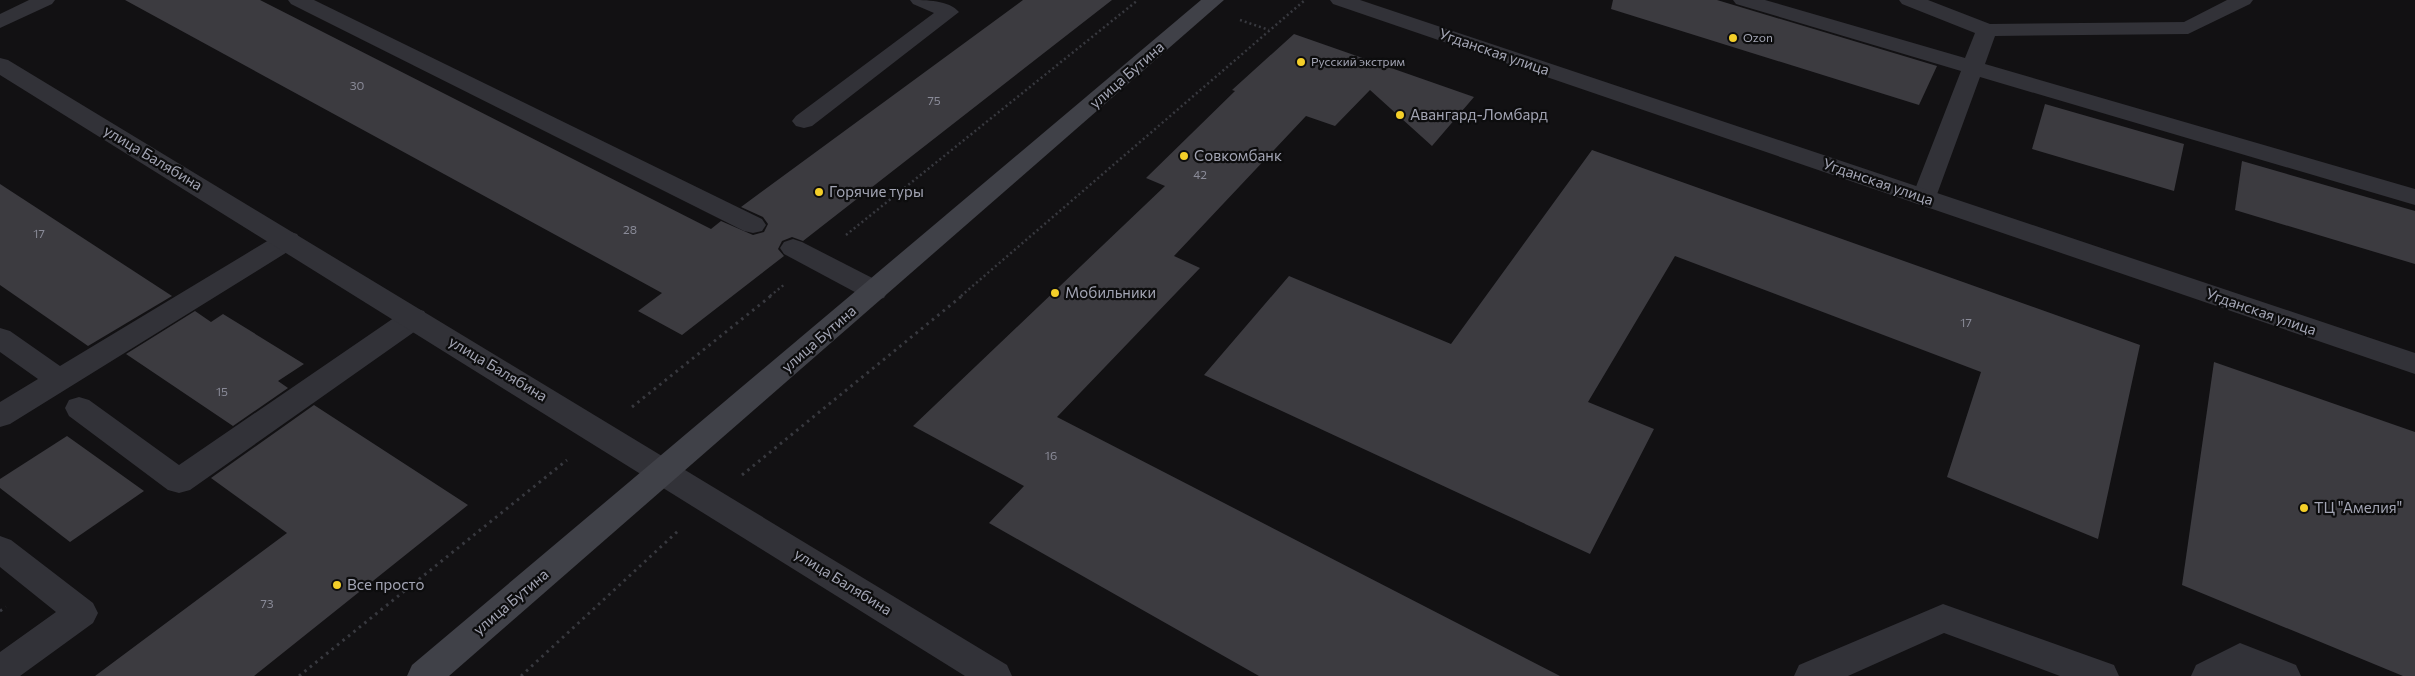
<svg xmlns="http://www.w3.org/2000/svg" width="2415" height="676" font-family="Commissioner,sans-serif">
	<rect width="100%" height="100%" fill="#121113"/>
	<g fill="#3c3b40">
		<polygon points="125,0 260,0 711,229 721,221 753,235 764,232 768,224 763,217 741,207 1023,0 1112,0 803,241 792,237 782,241 778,249 784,256 682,335 638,311 662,293"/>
		<polygon points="1613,0 1717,0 1937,66 1919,105 1611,9"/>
		<polygon points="1294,34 1474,97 1432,146 1370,90 1335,126 1306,116 1174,256 1200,268 1057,417 1560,676 1259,676 989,523 1024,486 913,426 1165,186 1146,178 1235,91 1232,90"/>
		<polygon points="2045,104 2184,144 2174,191 2032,149"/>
		<polygon points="1592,150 2140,345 2098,539 1947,477 1981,372 1675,256 1588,402 1654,429 1590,554 1204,375 1289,276 1451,344"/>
		<polygon points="2242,161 2415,211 2415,264 2235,210"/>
		<polygon points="0,184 172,296 88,346 0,285"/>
		<polygon points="195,311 211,322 223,314 304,364 278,381 288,388 233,426 126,354"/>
		<polygon points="2214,362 2415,432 2415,676 2403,676 2182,585"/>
		<polygon points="314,405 468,505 254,676 95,676 287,533 211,478"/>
		<polygon points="67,436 144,491 70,542 0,488 0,479"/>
	</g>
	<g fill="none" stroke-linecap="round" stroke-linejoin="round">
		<g stroke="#38393f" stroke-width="2.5" stroke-dasharray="2 3" stroke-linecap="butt">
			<polyline points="1240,20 1269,30"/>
			<polyline points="846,235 1138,0"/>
			<polyline points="770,296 785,284"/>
			<polyline points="961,296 1305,0"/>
		</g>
		<g stroke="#38393f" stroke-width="3" stroke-dasharray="2.5 4.5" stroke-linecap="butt">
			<polyline points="632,407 772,295"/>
			<polyline points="742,475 963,295"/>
			<polyline points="0,611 6,607"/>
			<polyline points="299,676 567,460"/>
			<polyline points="521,676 679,530"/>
		</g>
		<g fill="#323238" fill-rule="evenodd">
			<polygon points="29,0 55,0 52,4 0,28 0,14"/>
			<polygon points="288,0 314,0 762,219 766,225 762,231 753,233 744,231 291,4"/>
			<path d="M910,0C926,0 949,0 959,12L812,126L804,128L796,126L792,121L796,116L934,13L913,4Z"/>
			<polygon points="1733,0 1765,0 1965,58 1975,33 1902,4 1899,0 1928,0 1990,24 2184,22 2227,0 2253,0 2250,4 2188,34 1995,36 1985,64 2415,189 2415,205 1980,77 1936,197 1933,203 1924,205 1915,203 1912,197 1961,71 1736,4"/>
			<polygon points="288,231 297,234 301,240 297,246 10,424 0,427 0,402 38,379 0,352 0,328 10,331 60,366 279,234"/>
			<polygon points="793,239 802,242 884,284 888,291 884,298 875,300 866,298 784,254 780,248 784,242"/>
			<polygon points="414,308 424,311 428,318 424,325 190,490 179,493 168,490 69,416 65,408 69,400 79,397 89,400 179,465 404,311"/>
			<polygon points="0,536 11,540 93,603 98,613 93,623 20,676 0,676 0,652 56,612 0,567"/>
			<polygon points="1943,604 2114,665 2119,676 2060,676 1944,633 1848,676 1794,676 1799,665"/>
			<polygon points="2240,643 2296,665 2301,676 2191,676 2196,665"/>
		</g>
		<g fill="#323238" fill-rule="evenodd">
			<polygon points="1330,0 1360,0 2415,353 2415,374 1333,4"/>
			<polygon points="0,58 8,60 1007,665 1012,676 965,676 0,75"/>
		</g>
		<polygon fill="#404148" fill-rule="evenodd" points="1201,0 1224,0 449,676 407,676 412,665"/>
	</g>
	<g fill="#f4cf29" stroke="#0d0d0e" stroke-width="2">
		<circle cx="1733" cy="38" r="5"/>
		<circle cx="1301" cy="62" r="5"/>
		<circle cx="1400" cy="115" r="5"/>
		<circle cx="1184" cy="156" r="5"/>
		<circle cx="819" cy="192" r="5"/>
		<circle cx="1055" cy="293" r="5"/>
		<circle cx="2304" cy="508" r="5"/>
		<circle cx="337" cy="585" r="5"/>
	</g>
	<g text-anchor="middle" stroke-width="4.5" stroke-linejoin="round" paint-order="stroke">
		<g font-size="12" fill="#a3a5b4" stroke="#0d0d0e" text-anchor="start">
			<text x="1743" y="42">Ozon</text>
			<text x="1311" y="66">Русский экстрим</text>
		</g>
		<g font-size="12" fill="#898a97">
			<text x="357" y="90">30</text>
			<text x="934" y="105">75</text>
			<text x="1200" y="179">42</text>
			<text x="630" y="234">28</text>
			<text x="39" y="238">17</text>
			<text x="1966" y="327">17</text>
			<text x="222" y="396">15</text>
			<text x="1051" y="460">16</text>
			<text x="267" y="608">73</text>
		</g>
		<g font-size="15" fill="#a3a5b4" stroke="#0d0d0e">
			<text transform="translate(1494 52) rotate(19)" y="5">Угданская улица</text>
			<text transform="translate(1127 75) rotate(-41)" y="5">улица Бутина</text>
			<text transform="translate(153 158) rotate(31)" y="5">улица Балябина</text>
			<text transform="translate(1878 182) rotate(19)" y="5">Угданская улица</text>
			<text transform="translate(2261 312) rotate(19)" y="5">Угданская улица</text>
			<text transform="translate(819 339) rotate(-41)" y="5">улица Бутина</text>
			<text transform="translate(498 369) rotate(31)" y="5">улица Балябина</text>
			<text transform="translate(843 582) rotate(32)" y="5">улица Балябина</text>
			<text transform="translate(511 602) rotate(-40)" y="5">улица Бутина</text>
		</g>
		<g font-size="15" fill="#a3a5b4" stroke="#0d0d0e" text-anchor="start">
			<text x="1410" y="120">Авангард-Ломбард</text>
			<text x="1194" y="161">Совкомбанк</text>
			<text x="829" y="197">Горячие туры</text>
			<text x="1065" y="298">Мобильники</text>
			<text x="2314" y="513">ТЦ "Амелия"</text>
			<text x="347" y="590">Все просто</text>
		</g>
	</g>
</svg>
